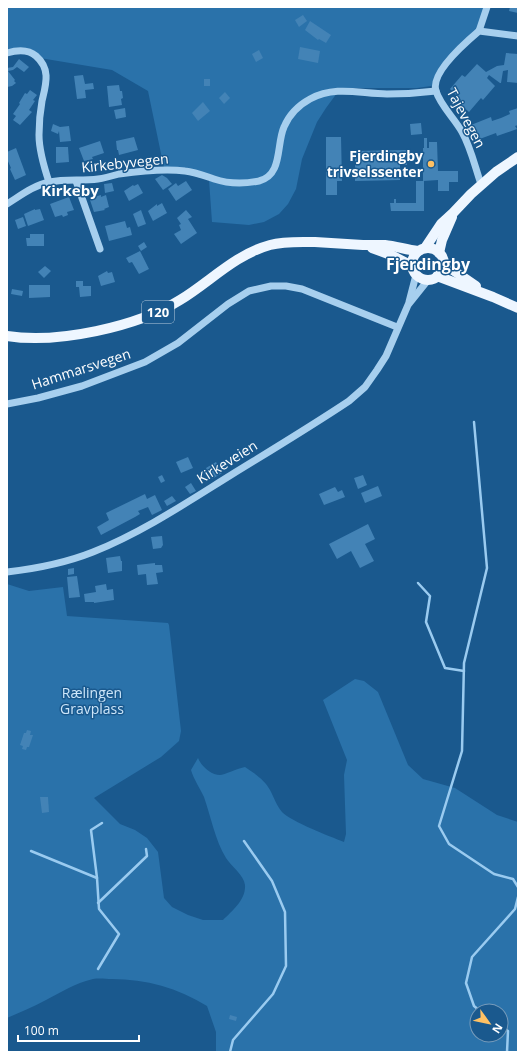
<svg xmlns="http://www.w3.org/2000/svg" width="525" height="1059" font-family="'Open Sans',sans-serif">
	<rect width="100%" height="100%" fill="#1a598e"/>
	<g fill="#2a72aa" fill-rule="evenodd">
		<polygon points="7,7 486,7 480,32 447,63 438,85 417,88 350,88 337,93 326,108 317,122 302,159 296,189 288,204 279,214 264,222 249,225 212,222 209,180 164,168 148,91 112,70 40,58 12,50 7,53"/>
		<path d="M7,584L29,591L63,587L67,616L168,623L169,625L181,731L179,741L161,757L94,798L120,824L135,830L147,838L158,852L164,898L172,907L188,915L203,920H223C232,911 246,900 245,885C244,875 231,866 226,858C215,840 211,817 204,797C200,788 194,780 191,770L198,758C201,766 211,775 220,775C224,775 238,768 245,767C254,773 265,780 270,790C274,797 276,805 282,812C292,822 329,836 344,842L346,834L344,775L347,760L323,700L355,679L364,681L378,692L408,765L423,779L455,788L497,815L518,822V1052H216V1032L207,1006C178,988 146,979 112,979C106,979 99,978 93,979C76,983 61,992 46,1000C33,1007 20,1012 7,1018ZM477,1011H501V1035H477Z"/>
	</g>
	<g fill="none" stroke-linecap="round" stroke-linejoin="round">
		<g stroke="#9acbf0" stroke-width="2.5">
			<polyline points="474,422 487,568 464,663 462,751 439,826 449,844 494,874 513,879 518,887"/>
			<polyline points="418,583 430,596 426,622 445,668 464,671"/>
			<polyline points="31,851 97,878"/>
			<polyline points="98,903 147,856 146,849"/>
			<polyline points="98,969 119,934 99,909 97,878 91,830 102,823"/>
			<polyline points="480,1011 474,1006 466,983 472,957 515,909 518,897"/>
			<polyline points="501,1026 508,1031 507,1052"/>
			<polyline points="230,1052 233,1040 273,994 286,966 285,912 272,881 244,841"/>
		</g>
	</g>
	<g fill="#4383b6">
		<polygon points="510,7 518,7 518,13 509,11"/>
		<polygon points="303,15 307,21 299,27 295,20"/>
		<polygon points="310,21 331,35 326,43 319,39 318,40 305,30"/>
		<polygon points="300,47 320,51 318,63 298,59"/>
		<polygon points="259,50 263,58 256,62 252,54"/>
		<polygon points="506,53 518,54 518,83 507,82 508,70 503,71 501,83 500,83 489,75 487,78 495,86 483,100 481,98 469,112 459,103 461,100 450,89 462,75 465,77 477,64 486,72 497,66 504,65"/>
		<polygon points="19,59 29,67 24,72 17,67 13,70 8,71 15,80 14,81 16,83 12,86 7,87 7,68 13,67"/>
		<polygon points="83,75 85,84 93,83 94,89 85,90 86,98 77,99 74,76"/>
		<rect x="204" y="79" width="6" height="7"/>
		<polygon points="119,85 120,91 122,91 123,98 121,99 122,105 109,107 107,86"/>
		<polygon points="30,90 37,95 33,100 35,101 29,110 32,112 20,125 13,120 16,116 13,114 20,104 19,103 25,93 27,94"/>
		<polygon points="225,92 230,98 224,104 219,98"/>
		<polygon points="203,102 210,111 198,121 192,113"/>
		<polygon points="125,108 126,117 116,119 114,110"/>
		<polygon points="518,108 518,125 515,126 517,129 497,136 496,133 477,140 471,125 491,117 492,121 501,118 510,114 509,111"/>
		<polygon points="421,123 422,134 411,135 410,124"/>
		<polygon points="53,124 60,127 69,126 71,141 60,142 59,131 58,134 51,131"/>
		<polygon points="134,137 138,150 119,155 118,150 117,150 116,141"/>
		<polygon points="326,137 341,137 342,181 337,181 337,195 326,195"/>
		<rect x="424" y="138" width="3" height="10"/>
		<polygon points="100,141 104,153 92,157 93,159 84,161 79,148"/>
		<polygon points="429,142 437,142 438,171 458,171 458,182 449,182 449,191 438,191 438,180 423,181 423,148 429,148"/>
		<polygon points="56,147 68,147 69,162 56,163"/>
		<polygon points="16,148 26,175 15,180 10,169 11,168 7,159 7,152"/>
		<polygon points="407,150 407,165 400,165 400,180 355,181 355,151"/>
		<polygon points="162,175 167,178 172,184 163,190 155,179"/>
		<polygon points="186,181 192,190 176,201 168,189 176,183 178,186"/>
		<polygon points="416,181 424,181 424,211 391,211 390,203 394,203 394,199 396,199 396,203 416,203"/>
		<polygon points="112,183 114,191 105,193 104,184"/>
		<polygon points="138,184 143,193 129,201 124,191 133,185 134,186"/>
		<polygon points="101,195 101,197 106,195 109,207 104,209 105,210 94,212 90,200 95,198 94,197"/>
		<polygon points="69,197 74,210 67,212 68,215 63,217 62,215 55,217 50,204"/>
		<polygon points="162,203 167,213 153,221 148,211 157,204 157,206"/>
		<polygon points="35,209 35,210 40,209 44,220 28,226 24,214"/>
		<polygon points="141,210 146,224 138,227 133,214"/>
		<polygon points="186,210 192,217 188,219 197,233 181,244 174,234 181,230 179,225 181,224 177,218"/>
		<polygon points="23,217 26,226 18,229 15,220"/>
		<polygon points="125,221 127,228 130,227 132,235 109,241 105,226"/>
		<polygon points="30,234 44,234 44,246 27,246 26,238 30,238"/>
		<polygon points="144,242 147,247 141,251 138,246"/>
		<polygon points="140,251 149,269 139,274 132,262 129,263 126,258"/>
		<polygon points="45,266 51,271 44,278 38,272"/>
		<polygon points="107,271 108,273 112,272 115,282 101,286 98,276"/>
		<polygon points="76,281 83,281 83,286 91,286 91,296 80,297 79,287 76,287"/>
		<polygon points="29,285 50,285 50,297 29,298"/>
		<polygon points="12,289 23,291 22,296 11,294"/>
		<polygon points="188,457 193,468 181,473 176,462"/>
		<polygon points="216,462 222,473 212,479 210,475 208,476 207,473 208,472 206,468"/>
		<polygon points="162,475 165,481 161,483 158,477"/>
		<polygon points="363,475 367,485 358,489 354,478"/>
		<polygon points="191,483 196,491 190,494 185,487"/>
		<polygon points="378,486 382,496 365,503 361,493"/>
		<polygon points="335,487 338,492 342,490 345,497 324,505 319,494"/>
		<polygon points="145,494 147,499 155,495 162,510 152,515 148,507 138,511 140,514 135,517 101,535 97,527 109,520 106,513"/>
		<polygon points="172,496 176,501 167,506 164,501"/>
		<polygon points="368,524 375,539 365,544 374,561 360,568 351,551 337,559 329,544"/>
		<polygon points="162,536 163,545 161,548 153,549 151,537"/>
		<polygon points="120,556 121,561 122,561 122,571 108,573 106,558"/>
		<polygon points="155,563 155,565 162,565 163,572 156,573 158,584 147,585 146,574 138,575 137,565"/>
		<polygon points="74,568 74,574 68,575 68,569"/>
		<polygon points="77,576 80,597 69,598 67,577"/>
		<polygon points="106,584 107,590 113,589 114,600 94,603 94,602 85,602 84,594 96,592 95,586"/>
		<polygon points="27,730 31,731 30,735 33,735 29,747 27,747 26,750 22,749 23,746 20,745 24,733 26,733"/>
		<polygon points="40,797 48,797 49,812 42,813"/>
		<polygon points="230,1015 237,1017 236,1021 229,1019"/>
	</g>
	<g fill="none" stroke-linecap="round" stroke-linejoin="round">
		<g stroke="#a7cfee" stroke-width="7">
			<polyline points="479,31 487,7"/>
			<path d="M7,53C17,50 28,49 36,56C51,69 46,84 42,101C40,112 39,124 39,135C39,151 44,167 49,182"/>
			<polyline points="76,181 100,249"/>
			<path d="M481,184C475,167 471,148 462,132C455,119 440,105 436,91C430,73 466,42 479,31L518,36"/>
			<path d="M7,204C20,196 34,185 50,182C65,179 82,181 98,179C105,178 112,176 119,174C140,171 164,168 185,171C195,172 205,176 214,179C229,184 244,184 259,181C283,175 276,145 284,127C289,115 299,105 310,99C336,85 361,94 387,94C404,94 420,93 436,91"/>
			<polyline points="409,302 416,275"/>
			<polyline points="7,404 38,398 82,386 145,362 178,343 228,304 249,291 271,286 286,286 302,289 397,327"/>
			<path d="M7,572C33,569 68,562 93,552C141,533 186,503 231,475C270,451 310,427 349,401L365,387L377,370L386,356L408,305L428,280"/>
		</g>
		<g stroke="#eef6ff" stroke-width="10">
			<polyline points="372,248 391,255 412,266"/>
			<polyline points="425,248 441,224 453,213 471,194 496,172 518,157"/>
			<circle cx="428" cy="264" r="16"/>
			<polyline points="439,253 442,240 452,217"/>
			<polyline points="444,264 476,286"/>
			<polyline points="437,276 493,297 518,308"/>
			<path d="M7,336C57,344 137,327 180,300C210,282 234,255 270,245C284,241 300,242 315,242C331,243 347,244 363,245C370,245 378,245 385,245C396,246 407,250 418,251"/>
		</g>
	</g>
	<circle fill="#ffc164" stroke="#1a598e" stroke-width="1.5" cx="431" cy="164" r="4"/>
	<g text-anchor="middle" stroke-width="3" stroke-linejoin="round" paint-order="stroke">
		<rect fill="#1a598e" stroke="#bacddd" stroke-width="1" x="142" y="301" width="32" height="22" rx="3"/>
		<g font-size="13" font-weight="bold" fill="#fff">
			<text x="158" y="317">120</text>
		</g>
		<g font-size="14" fill="#fff" stroke="#1a598e">
			<text transform="translate(466 118) rotate(62)" y="5">Tajevegen</text>
			<text transform="translate(125 163) rotate(-6)" y="5">Kirkebyvegen</text>
			<text transform="translate(81 369) rotate(-18)" y="5">Hammarsvegen</text>
			<text transform="translate(227 462) rotate(-32)" y="5">Kirkeveien</text>
		</g>
		<g font-size="14" font-weight="bold" fill="#fff" stroke="#1a598e" text-anchor="end">
			<text x="423" y="161">Fjerdingby<tspan x="423" dy="16">trivselssenter</tspan></text>
		</g>
		<g font-size="14" fill="#cde6fa" stroke="#1a598e">
			<text x="92" y="698">Rælingen<tspan x="92" dy="16">Gravplass</tspan></text>
		</g>
		<g font-size="15" font-weight="bold" fill="#fff" stroke="#1a598e">
			<text x="70" y="196">Kirkeby</text>
		</g>
		<g font-size="16" font-weight="bold" fill="#fff" stroke="#1a598e">
			<text x="428" y="270">Fjerdingby</text>
		</g>
	</g>
	<rect width="525" height="1059" fill="none" stroke="#ffffff" stroke-width="16"/>
	<g transform="translate(489 1023) rotate(123)"><circle r="19" fill="#1a598e" stroke="#769bbb"/>
	<path d="M0-3L7 15L0 10L-7 15Z" fill="#ffc164"/>
	<text y="-6" font-size="11" font-weight="bold" text-anchor="middle" fill="#ffffff">N</text>
	</g>
	<path d="M18 1035v6h121v-6" fill="none" stroke="#ffffff" stroke-width="2"/>
	<text x="24" y="1035" font-size="12" fill="#ffffff" stroke="#1a598e" stroke-width="3" paint-order="stroke">100 m</text>
</svg>
